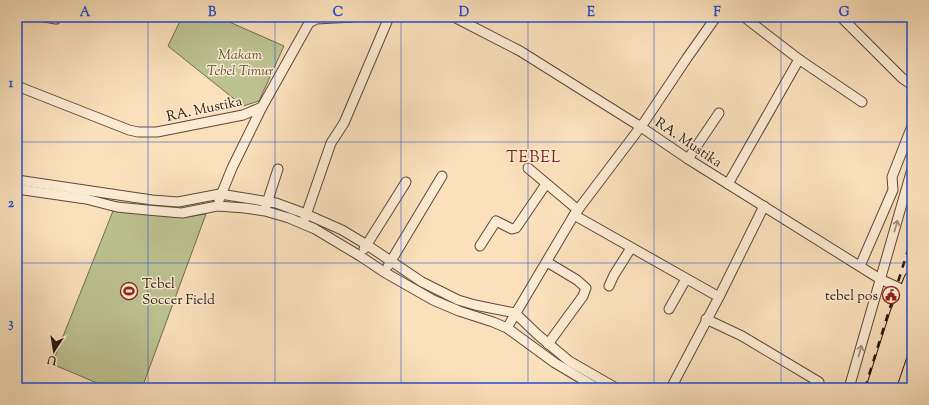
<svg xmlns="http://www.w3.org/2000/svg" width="929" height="405" font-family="'Sorts Mill Goudy',serif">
	<rect width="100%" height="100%" fill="#fae0bb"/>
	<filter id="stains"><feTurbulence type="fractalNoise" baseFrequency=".005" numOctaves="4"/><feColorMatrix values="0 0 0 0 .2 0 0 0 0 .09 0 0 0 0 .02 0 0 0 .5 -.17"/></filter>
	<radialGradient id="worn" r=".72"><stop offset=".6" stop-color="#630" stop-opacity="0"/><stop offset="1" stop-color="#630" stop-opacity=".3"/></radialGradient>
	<g fill="#bdc291" stroke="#736c50">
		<polygon points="182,17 218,17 284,46 259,101 243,106 168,46"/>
		<polygon points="113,211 186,217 206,214 142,388 109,388 52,364"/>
	</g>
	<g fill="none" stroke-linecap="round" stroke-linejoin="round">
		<g stroke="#5d483a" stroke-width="11">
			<g id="minor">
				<polyline points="45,17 56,19 57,17"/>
				<polyline points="454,17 520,51 641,127 688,159 880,279 908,292"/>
				<polyline points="744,17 800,60"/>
				<polyline points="841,17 902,78 912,85"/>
				<polyline points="17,86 129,130 138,132 157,132 243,115 262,107 309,23 316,19 354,17"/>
				<polyline points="688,159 719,113"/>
				<polyline points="528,168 578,210"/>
				<polyline points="17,180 152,200 178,202 220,194 276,203 306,214 342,230 367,245 422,282 458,300 475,305 515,313 538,335 569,361 616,388"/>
				<polyline points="728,184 798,61 800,60 862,102"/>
				<polyline points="17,189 86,199 117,207 147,210 182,213 217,206 245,208 265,211 289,218 315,229 360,256 384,272 433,300 459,311 493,322 507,328 555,363 597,388"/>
				<polyline points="219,200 232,168 262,107"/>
				<polyline points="266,206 278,169"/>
				<polyline points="574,215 719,297"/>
				<polyline points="305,218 331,143 344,123 389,17"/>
				<polyline points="480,246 496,221 512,229 516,228 546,184"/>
				<polyline points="364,249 406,182"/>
				<polyline points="547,262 577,280 586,288 583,296 548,344"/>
				<polyline points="388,266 442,176"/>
				<polyline points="860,266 893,190 892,177 912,126"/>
				<polyline points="609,286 614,275 631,248"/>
				<polyline points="669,309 686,279"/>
				<polyline points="706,319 742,336 819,382"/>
				<polyline points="507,328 574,215 645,121 687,58 716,17"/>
				<polyline points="671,388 719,297 764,206"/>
				<polyline points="849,388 912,169"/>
			</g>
		</g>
		<g stroke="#29160f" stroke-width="17">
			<g id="trunk">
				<polyline points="874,388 898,313 912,279"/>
				<polyline points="888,388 912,317"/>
			</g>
		</g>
		<use href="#minor" stroke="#fcebd3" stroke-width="9"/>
		<use href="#trunk" stroke="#fae0bb" stroke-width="15"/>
		<polyline stroke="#29160f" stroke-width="2.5" stroke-dasharray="7 7" stroke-linecap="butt" points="865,388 912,237"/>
	</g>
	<defs><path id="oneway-shaft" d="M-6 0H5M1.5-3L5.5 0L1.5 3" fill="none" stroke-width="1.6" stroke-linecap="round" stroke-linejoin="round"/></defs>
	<g stroke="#9d8b7b">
		<use href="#oneway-shaft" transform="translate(896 226) rotate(-74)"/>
		<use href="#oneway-shaft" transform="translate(860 351) rotate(-74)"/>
	</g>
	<path fill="none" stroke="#1d4ed8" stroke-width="1" stroke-opacity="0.55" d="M148,17V388M275,17V388M401,17V388M528,17V388M654,17V388M781,17V388M17,142H912M17,263H912"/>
	<defs>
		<g id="stadium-ring" transform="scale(0.9)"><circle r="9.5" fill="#fcebd3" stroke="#8f2418" stroke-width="1.5"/><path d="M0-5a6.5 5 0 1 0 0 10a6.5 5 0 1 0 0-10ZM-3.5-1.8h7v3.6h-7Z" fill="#8f2418"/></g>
		<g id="civic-ring" transform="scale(0.9)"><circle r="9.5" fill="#fcebd3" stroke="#8f2418" stroke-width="1.5"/><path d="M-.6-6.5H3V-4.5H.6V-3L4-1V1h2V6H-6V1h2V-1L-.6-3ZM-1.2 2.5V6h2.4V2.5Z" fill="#8f2418"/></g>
	</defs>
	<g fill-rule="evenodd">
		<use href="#stadium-ring" x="129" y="291"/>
		<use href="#civic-ring" x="891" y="295"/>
	</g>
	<g text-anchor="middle" stroke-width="3" stroke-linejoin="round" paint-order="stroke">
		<g font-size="14" font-style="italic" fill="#5d523c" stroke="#fcebd3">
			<text x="240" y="59">Makam<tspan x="240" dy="16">Tebel Timur</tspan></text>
		</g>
		<g font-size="14" fill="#29160f" stroke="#fcebd3">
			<text transform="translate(204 108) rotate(-12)" y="5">RA. Mustika</text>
			<text transform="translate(689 142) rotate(34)" y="5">RA. Mustika</text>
		</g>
		<g font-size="14" fill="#29160f" stroke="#fcebd3" text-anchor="start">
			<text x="142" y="288">Tebel<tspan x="142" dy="16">Soccer Field</tspan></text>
			<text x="878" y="300" text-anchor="end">tebel pos</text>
		</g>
		<g font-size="16" letter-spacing="1" fill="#7a1f14" stroke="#fcebd3">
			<text x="534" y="162">TEBEL</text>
		</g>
	</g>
	<rect width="929" height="405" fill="none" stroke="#fae0bb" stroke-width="44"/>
	<g transform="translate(54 351) rotate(192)" stroke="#fcebd3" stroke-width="3" paint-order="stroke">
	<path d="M0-3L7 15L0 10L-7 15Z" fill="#29160f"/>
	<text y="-6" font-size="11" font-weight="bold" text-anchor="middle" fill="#29160f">U</text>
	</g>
	<rect x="22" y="22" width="885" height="361" fill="none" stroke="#1d4ed8" stroke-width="1.5"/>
	<g font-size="13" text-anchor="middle" font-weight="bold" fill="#1d4ed8">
		<text x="85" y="16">A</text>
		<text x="212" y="16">B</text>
		<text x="338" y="16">C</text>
		<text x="464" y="16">D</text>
		<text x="591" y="16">E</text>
		<text x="717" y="16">F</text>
		<text x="844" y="16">G</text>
		<text x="11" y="87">1</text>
		<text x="11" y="207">2</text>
		<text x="11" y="327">3</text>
	</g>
	<rect width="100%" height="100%" filter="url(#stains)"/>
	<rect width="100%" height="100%" fill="url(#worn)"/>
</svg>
